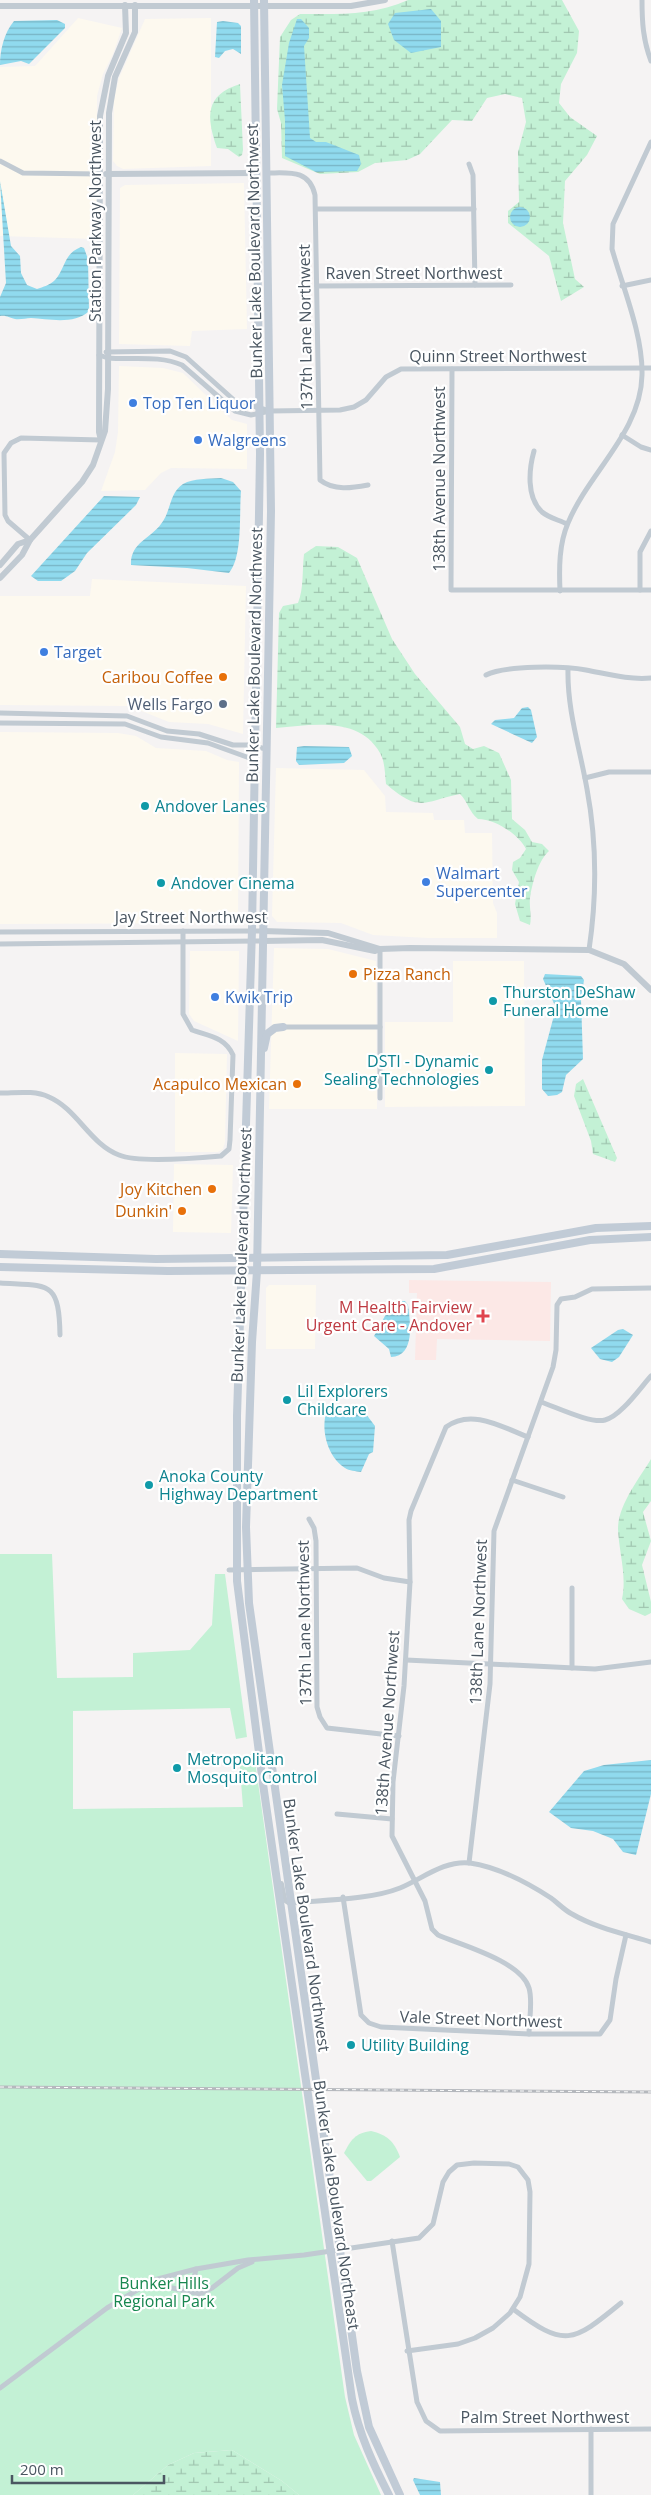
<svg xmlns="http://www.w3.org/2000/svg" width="651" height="2495" font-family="'Open Sans',sans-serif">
	<defs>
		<pattern id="wetland-marsh" width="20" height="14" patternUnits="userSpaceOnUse" patternTransform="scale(1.25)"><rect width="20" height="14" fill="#c3f1d5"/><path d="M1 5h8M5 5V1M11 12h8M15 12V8" fill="none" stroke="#a0c6b0"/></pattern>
		<pattern id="water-rules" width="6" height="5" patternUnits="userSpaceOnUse" patternTransform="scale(1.25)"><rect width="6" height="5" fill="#90daee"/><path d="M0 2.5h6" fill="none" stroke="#78b4c4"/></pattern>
	</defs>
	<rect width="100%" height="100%" fill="#f5f3f3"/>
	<g fill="#fdf9ef">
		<polygon points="78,18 122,28 113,54 103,74 97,96 96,239 0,236 0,67 35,66"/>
		<polygon points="211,18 211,166 123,169 117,166 113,161 114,99 119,78 145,19"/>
		<polygon points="244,183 247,329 192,331 190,346 119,344 120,188 125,185"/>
		<polygon points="119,366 163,368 183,373 232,420 247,424 247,469 171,468 161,473 145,490 101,491 115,452 118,432"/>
		<polygon points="92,579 246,586 243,734 208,724 169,722 129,706 0,705 0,596 90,596"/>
		<polygon points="0,732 118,733 136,736 156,748 206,751 227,760 239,762 238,923 0,924"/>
		<polygon points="276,768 364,770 385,796 386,812 433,813 434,820 464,820 465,833 492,833 493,903 497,913 497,938 428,938 373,935 341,923 277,922 272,916"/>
		<polygon points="274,948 328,949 376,961 377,1109 269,1109"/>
		<polygon points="190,951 239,951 238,1041 194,1021 189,1014"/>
		<polygon points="453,961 524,961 525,1106 385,1107 385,1022 453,1022"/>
		<polygon points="175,1053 227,1054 225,1142 223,1149 218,1152 175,1152"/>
		<polygon points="174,1164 233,1165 231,1233 173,1232"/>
		<polygon points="269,1285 316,1285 315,1349 266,1349 266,1288"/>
	</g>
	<polygon fill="#fce8e6" points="409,1280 551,1282 550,1341 437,1339 436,1360 415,1360 417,1293 409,1293"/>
	<g fill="url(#wetland-marsh)">
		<path d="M408,0H562L579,31L577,53L561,84L559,103L570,117L597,136L587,155L565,181L563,223L575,279L584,287L561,301L549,256L508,223V211L519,202L518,152L526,122L522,98L505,94L487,98L472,121L452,120L420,154L407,160L375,163L358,172L320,174L282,158L281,123L277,109L280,37L291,20L300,14C338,14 373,16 408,0Z"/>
		<path d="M240,84L243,150L242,155L239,157L228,149L217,148C206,116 205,95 240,84Z"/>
		<path d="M316,546L338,547L357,558L392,639L415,674L460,727L465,744L473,749L484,746L499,753L511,780L512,819L525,830L532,842L542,844L549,851C538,861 532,884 530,898C529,907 532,916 530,925L520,921L515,904L519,882L512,870L513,862L520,858L526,849C518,834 495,819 478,819C469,812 468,802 460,794C422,802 420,813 386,784C385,775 385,761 380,753C359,716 312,725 276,728L279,613L283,606L298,603C304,588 302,571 304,554Z"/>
		<polygon points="583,1079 617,1158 615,1162 593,1154 591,1141 574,1096 576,1084"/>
		<path d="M651,1459V1501L643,1512L651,1541L642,1565L651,1602V1613L645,1616L629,1609L622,1599C627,1575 619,1553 618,1529C618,1505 639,1479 651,1459Z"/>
		<polygon points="232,2450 282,2481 299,2495 133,2495 168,2465 194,2453"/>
	</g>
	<g fill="#c3f1d5">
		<polygon points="0,1554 52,1554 57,1678 133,1677 133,1653 190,1650 212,1625 215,1574 225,1574 247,1737 236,1739 230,1708 73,1711 73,1809 243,1807 239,1756 254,1754 345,2397 354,2435 381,2495 299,2495 282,2481 232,2450 194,2453 168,2465 133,2495 0,2495"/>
		<path d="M371,2131C387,2135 394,2141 400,2157L371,2181H367L344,2153C351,2140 355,2133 371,2131Z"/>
	</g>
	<g fill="url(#water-rules)">
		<polygon points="431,9 441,21 441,47 411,53 394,40 388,24 395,13"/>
		<polygon points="297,19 301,19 309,28 309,38 304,46 310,138 316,142 326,142 359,155 361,164 357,171 316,172 285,156 285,120 282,85 289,43"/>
		<path d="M57,20L65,24V28L29,64L21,61L0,65C0,50 4,33 14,21Z"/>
		<polygon points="223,21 238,23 241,26 241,54 233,49 225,51 219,58 215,57 217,22"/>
		<path d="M0,181L11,246L20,256L21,273L27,285L37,289C43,287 50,285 55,280C66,268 63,254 81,247L84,248L88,259L89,311C75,325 48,319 31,318C26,318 20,320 15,319C9,318 7,315 0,316V297L6,283Z"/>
		<circle cx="520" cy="217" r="10"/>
		<path d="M221,478L233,482L241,491C239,514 243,556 229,573L187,568L131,565C130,543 150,539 161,524C171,512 169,493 183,484C194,478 208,479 221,478Z"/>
		<polygon points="104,496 140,497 136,505 87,553 75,571 61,581 38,581 31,576"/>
		<polygon points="528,707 531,710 537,737 532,743 491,724 495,720 514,718 522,708"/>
		<polygon points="304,746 349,747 352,756 344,763 299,765 296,761 297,747"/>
		<polygon points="545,974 581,976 584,980 581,1000 583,1059 566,1075 562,1092 557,1095 548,1096 542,1089 542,1060 556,1008 543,979"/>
		<path d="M397,1301H405L408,1305C410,1321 416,1356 391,1357L389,1349L374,1336L392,1303Z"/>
		<polygon points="623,1329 633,1335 619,1357 612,1362 600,1359 591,1348 618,1330"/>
		<path d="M337,1411L366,1414L375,1426L373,1452L369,1454L361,1472C356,1471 349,1471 345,1468C328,1457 321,1432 326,1413Z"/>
		<polygon points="651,1760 651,1794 636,1855 623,1852 613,1839 593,1831 571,1828 549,1812 584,1771 604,1765"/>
		<polygon points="414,2478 440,2482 441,2495 420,2495 413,2480"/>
	</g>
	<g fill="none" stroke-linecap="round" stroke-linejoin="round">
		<g stroke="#c1cad2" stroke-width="5">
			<path d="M642,0C642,22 643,40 651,61"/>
			<polyline points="0,161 23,173 100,174"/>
			<polyline points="469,164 473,175 475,285"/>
			<path d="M267,173C289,173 309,169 315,195L320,480C334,491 352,488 368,485"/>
			<polyline points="316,209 474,209"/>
			<polyline points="317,286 511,285"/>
			<polyline points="622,286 651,280"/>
			<polyline points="106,352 170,351 186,357 235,401 270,411"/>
			<path d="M99,355L108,358C133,360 159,355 182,365L235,411L251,415L270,411L340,410L354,407L366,400L386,377L401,369L651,368"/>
			<polyline points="452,369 451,590 651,590"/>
			<polyline points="622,435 641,447 651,450"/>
			<path d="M534,451C529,469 526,497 542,512C549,518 559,520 567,524"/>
			<polyline points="30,540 8,521 5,515 4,453 11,443 21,438 101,440"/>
			<polyline points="640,590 640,552 651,531"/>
			<path d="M560,591C559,568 559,544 568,523C589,472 641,432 642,375C643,335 623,288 612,249L613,224L651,142"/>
			<path d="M568,669C567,710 580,749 587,789C597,843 597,896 589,950"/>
			<path d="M486,675C505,665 564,666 586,670C608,674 628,680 651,678"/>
			<polyline points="0,713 127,716 167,731 199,734 233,745 249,745 266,749"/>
			<polyline points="0,723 125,724 161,737 208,743 255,760"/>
			<polyline points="585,778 609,772 651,772"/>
			<polyline points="0,932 262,931"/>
			<polyline points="0,944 262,941"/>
			<polyline points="283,1027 380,1027"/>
			<path d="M0,1093C16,1093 34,1090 49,1097C77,1109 90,1144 119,1155C138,1163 199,1158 221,1156L229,1149L230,1140L233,1055C225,1037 209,1036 192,1030L183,1014V931"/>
			<polyline points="380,1098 380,949"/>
			<path d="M0,1283C49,1286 59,1280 60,1335"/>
			<path d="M541,1402C556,1407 591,1424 605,1420C621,1416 640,1388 651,1376"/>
			<path d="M528,1437C502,1427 471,1408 446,1427L411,1511L409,1520L410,1582L404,1686L393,1782L392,1836L425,1901L432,1929L438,1935C461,1945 521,1961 529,1988C533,2001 529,2020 529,2034"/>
			<polyline points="512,1480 563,1497"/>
			<polyline points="309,1519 314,1528 316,1541 317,1707 320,1717 327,1728 399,1736"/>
			<polyline points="229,1570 357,1568 384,1578 410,1582"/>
			<polyline points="406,1660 595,1669 651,1662"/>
			<polyline points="572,1668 572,1588"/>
			<polyline points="337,1814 392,1819"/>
			<polyline points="469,1863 490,1684 494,1531 553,1367 556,1350 557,1305 561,1299 575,1297 592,1289 651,1288"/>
			<polyline points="343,1897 361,2015 369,2023 381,2027 529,2034 600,2034 610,2020 616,1979 626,1935"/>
			<path d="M290,1903C322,1900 370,1900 400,1888C422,1879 444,1860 470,1863C497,1867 528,1883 551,1898C558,1903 564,1910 572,1914C596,1928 625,1934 651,1942"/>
			<polyline points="392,2241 417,2402 426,2421 440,2431 651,2429"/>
			<polyline points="196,2269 193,2283 202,2293"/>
			<polyline points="146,2287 163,2286 200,2294 212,2288 238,2268 252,2262"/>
			<path d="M513,2309C565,2348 572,2343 621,2303"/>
			<polyline points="0,2388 107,2308 154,2280 196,2269 248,2260 304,2255 419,2238 433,2224 443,2182 449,2172 457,2165 474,2163 509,2164 518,2167 528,2180 530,2192 529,2264 520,2297 510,2313 493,2328 475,2338 458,2344 407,2351"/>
			<polyline points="591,2495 591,2429"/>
		</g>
		<g stroke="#c1cad2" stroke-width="6">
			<polyline points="0,6 351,6 385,0"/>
			<polyline points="106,174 256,173"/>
			<polyline points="101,440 99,432 100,116 108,76 126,33 125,5"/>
			<polyline points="0,565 18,544 30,540"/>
			<polyline points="0,578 22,555 30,540 82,482 93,465 105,431 108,389 109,113 115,77 135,32 135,5"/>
			<polyline points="262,931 328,933 380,949"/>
			<polyline points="262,941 322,940 375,951 380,949 410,948 589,950 624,964 651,990"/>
			<polyline points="281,1884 284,1899 290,1903"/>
		</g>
		<g stroke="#c1cbd6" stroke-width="8">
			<path d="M254,0L260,454L252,930L237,1416V1581L263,1784L352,2399C359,2434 373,2464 389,2495"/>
			<polyline points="264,0 271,511 257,1271 252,1342 246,1527 249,1603 357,2371 369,2427 400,2495"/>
			<polyline points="264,1048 267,1034 275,1028 283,1027"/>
			<polyline points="0,1254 156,1259 447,1255 596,1228 651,1226"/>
			<polyline points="0,1267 168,1271 434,1269 590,1240 651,1237"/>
		</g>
		<g stroke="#b5b8bd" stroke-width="3">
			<polyline id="rail" points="0,2087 651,2092"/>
		</g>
		<use href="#rail" stroke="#fff" stroke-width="1" stroke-dasharray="4" stroke-linecap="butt"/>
	</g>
	<g fill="#3f7fe0" stroke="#fff" stroke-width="2">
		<circle cx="133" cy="403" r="5"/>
		<circle cx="198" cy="440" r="5"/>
		<circle cx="44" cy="652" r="5"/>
		<circle cx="426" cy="882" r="5"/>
		<circle cx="215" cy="997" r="5"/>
	</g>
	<g fill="#e8710a" stroke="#fff" stroke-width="2">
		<circle cx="223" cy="677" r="5"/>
		<circle cx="353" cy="974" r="5"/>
		<circle cx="297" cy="1084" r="5"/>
		<circle cx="212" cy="1189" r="5"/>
		<circle cx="182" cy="1211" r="5"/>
	</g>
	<circle fill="#5c6f8a" stroke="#fff" stroke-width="2" cx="223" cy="704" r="5"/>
	<g fill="#0f9aa8" stroke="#fff" stroke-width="2">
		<circle cx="145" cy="806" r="5"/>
		<circle cx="161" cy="883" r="5"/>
		<circle cx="493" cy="1001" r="5"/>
		<circle cx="489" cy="1070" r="5"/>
		<circle cx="287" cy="1400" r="5"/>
		<circle cx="149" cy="1485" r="5"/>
		<circle cx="177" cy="1768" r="5"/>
		<circle cx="351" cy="2045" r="5"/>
	</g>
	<path fill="#e0444e" stroke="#fff" stroke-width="2" d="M480.5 1308.5h5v5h5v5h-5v5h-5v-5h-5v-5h5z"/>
	<g text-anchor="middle" stroke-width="4.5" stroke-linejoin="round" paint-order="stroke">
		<g font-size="16" fill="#4a5661" stroke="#fff">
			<text transform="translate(95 221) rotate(-90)" y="6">Station Parkway Northwest</text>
			<text transform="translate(254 251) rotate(-91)" y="6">Bunker Lake Boulevard Northwest</text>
			<text x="414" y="279">Raven Street Northwest</text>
			<text transform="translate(305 327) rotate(-91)" y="6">137th Lane Northwest</text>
			<text x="498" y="362">Quinn Street Northwest</text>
			<text transform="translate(439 479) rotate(-90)" y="6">138th Avenue Northwest</text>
			<text transform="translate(254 655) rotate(-89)" y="6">Bunker Lake Boulevard Northwest</text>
			<text x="191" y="923">Jay Street Northwest</text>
			<text transform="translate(241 1255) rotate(-88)" y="6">Bunker Lake Boulevard Northwest</text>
			<text transform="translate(478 1622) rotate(-88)" y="6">138th Lane Northwest</text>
			<text transform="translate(304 1623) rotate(-91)" y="6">137th Lane Northwest</text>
			<text transform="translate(387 1723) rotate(-86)" y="6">138th Avenue Northwest</text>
			<text transform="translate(307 1925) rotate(82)" y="6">Bunker Lake Boulevard Northwest</text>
			<text transform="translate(481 2019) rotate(2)" y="6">Vale Street Northwest</text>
			<text transform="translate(337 2205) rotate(82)" y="6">Bunker Lake Boulevard Northeast</text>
			<text x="545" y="2423">Palm Street Northwest</text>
		</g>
		<g font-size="16" fill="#366cbe" stroke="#fff" text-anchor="start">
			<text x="143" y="409">Top Ten Liquor</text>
			<text x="208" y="446">Walgreens</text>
			<text x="54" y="658">Target</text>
			<text x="436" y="879">Walmart<tspan x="436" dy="18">Supercenter</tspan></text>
			<text x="225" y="1003">Kwik Trip</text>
		</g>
		<g font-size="16" fill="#c56008" stroke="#fff" text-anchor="end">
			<text x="213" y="683">Caribou Coffee</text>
			<text x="363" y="980" text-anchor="start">Pizza Ranch</text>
			<text x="287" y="1090">Acapulco Mexican</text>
			<text x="202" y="1195">Joy Kitchen</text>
			<text x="172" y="1217">Dunkin'</text>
		</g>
		<g font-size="16" fill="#4e5e75" stroke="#fff" text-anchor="end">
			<text x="213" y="710">Wells Fargo</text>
		</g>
		<g font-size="16" fill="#0d838f" stroke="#fff" text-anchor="start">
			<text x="155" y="812">Andover Lanes</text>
			<text x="171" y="889">Andover Cinema</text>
			<text x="503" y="998">Thurston DeShaw<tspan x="503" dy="18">Funeral Home</tspan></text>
			<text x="479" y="1067" text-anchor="end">DSTI - Dynamic<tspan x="479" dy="18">Sealing Technologies</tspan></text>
			<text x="297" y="1397">Lil Explorers<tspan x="297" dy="18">Childcare</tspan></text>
			<text x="159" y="1482">Anoka County<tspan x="159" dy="18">Highway Department</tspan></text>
			<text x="187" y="1765">Metropolitan<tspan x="187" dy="18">Mosquito Control</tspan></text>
			<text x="361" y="2051">Utility Building</text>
		</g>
		<g font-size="16" fill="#be3a42" stroke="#fff" text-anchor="end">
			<text x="472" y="1313">M Health Fairview<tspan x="472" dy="18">Urgent Care - Andover</tspan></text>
		</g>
		<g font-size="16" fill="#17864f" stroke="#fff">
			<text x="164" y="2289">Bunker Hills<tspan x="164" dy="18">Regional Park</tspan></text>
		</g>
	</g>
	<path d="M12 2475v8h152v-8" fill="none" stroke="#4a5661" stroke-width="2.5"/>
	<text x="20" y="2475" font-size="15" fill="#4a5661" stroke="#ffffff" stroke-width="4" paint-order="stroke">200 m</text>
</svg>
